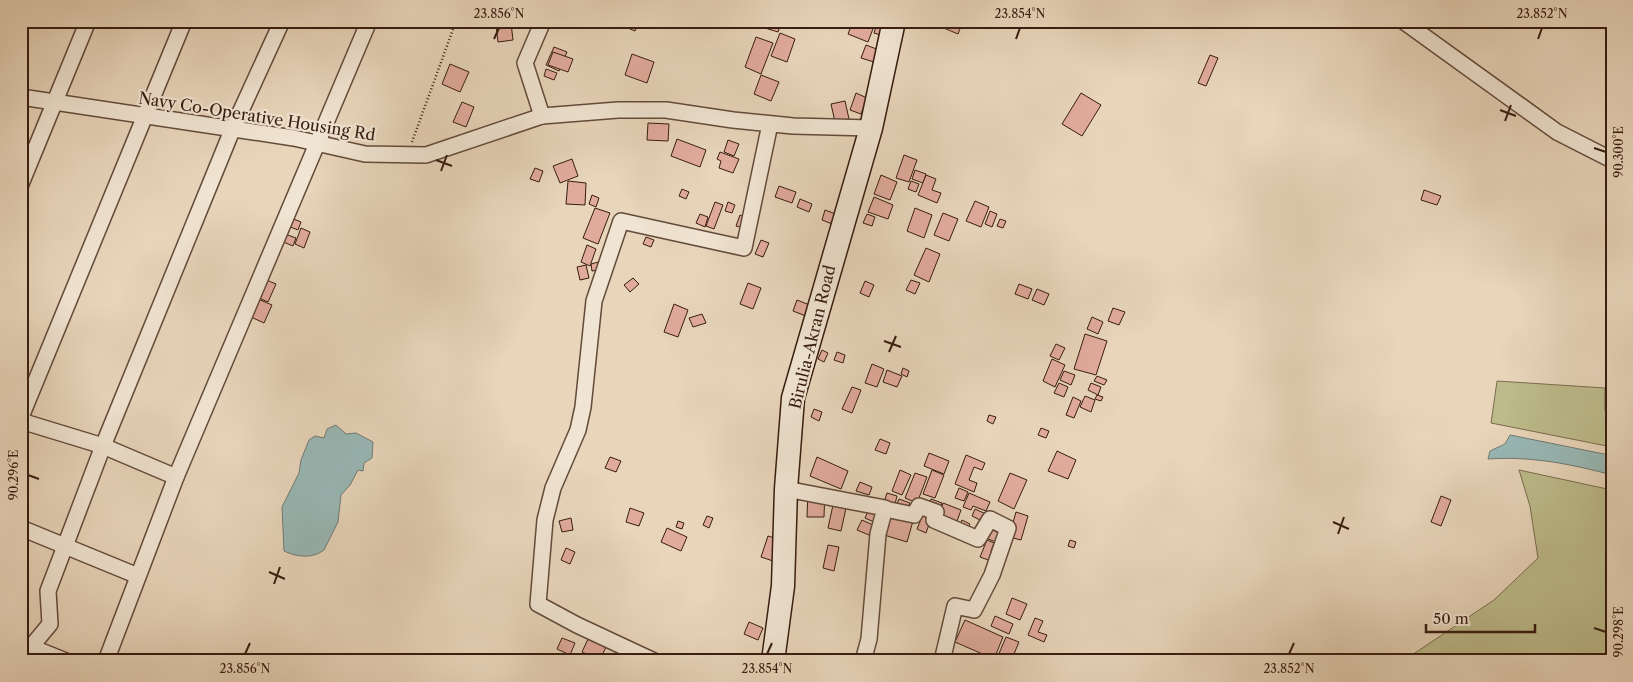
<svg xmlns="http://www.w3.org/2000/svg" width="1633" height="682" font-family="'Libre Caslon Text',serif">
	<rect width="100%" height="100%" fill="#e8d5ba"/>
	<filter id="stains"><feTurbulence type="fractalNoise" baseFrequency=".004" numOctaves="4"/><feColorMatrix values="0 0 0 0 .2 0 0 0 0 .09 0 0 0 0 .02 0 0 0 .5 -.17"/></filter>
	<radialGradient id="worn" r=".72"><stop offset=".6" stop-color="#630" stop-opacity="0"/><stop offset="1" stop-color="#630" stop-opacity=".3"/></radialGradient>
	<g fill="#bdbb8b" stroke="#7a6c4e">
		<polygon points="1497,381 1605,388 1605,411 1612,415 1612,447 1491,423"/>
		<polygon points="1519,470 1612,490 1612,661 1403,661 1494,600 1538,558 1530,506"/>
	</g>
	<g fill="#98b8b6" stroke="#717a74">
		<path d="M336,425L346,434L356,433L373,442L372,458L364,463L363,471L358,470L350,485L341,495L338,522L324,550C312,559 297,557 284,551L282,507L299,473L301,460L309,440L315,436L324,438L327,429Z"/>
		<path d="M1510,435L1609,455L1612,456V475C1571,464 1531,456 1488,459L1490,451L1505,444Z"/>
	</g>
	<g fill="#e1ab9c" stroke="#371c10">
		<polygon points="625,21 640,21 635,31 623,26"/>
		<polygon points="767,21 782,21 778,32 765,28"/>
		<polygon points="853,21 861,21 874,26 868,42 848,34"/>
		<polygon points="878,21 893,21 883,36 874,33"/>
		<polygon points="941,21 963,21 958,34 939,26"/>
		<polygon points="511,23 513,40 498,42 496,25"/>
		<polygon points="780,33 795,39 787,62 771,56"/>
		<polygon points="756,37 773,43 761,74 745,67"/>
		<polygon points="866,45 879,50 874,62 861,58"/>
		<polygon points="554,47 567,52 559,71 546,65"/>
		<polygon points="553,52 573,59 568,72 548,65"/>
		<polygon points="632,54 654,62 647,83 625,75"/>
		<polygon points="1210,55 1218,58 1206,86 1198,83"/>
		<polygon points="450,64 469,72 460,92 442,84"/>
		<polygon points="546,69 557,73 554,80 544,76"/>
		<polygon points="761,75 779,82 771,101 754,94"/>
		<polygon points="856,93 867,98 861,114 850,110"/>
		<polygon points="1081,93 1101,105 1082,136 1062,124"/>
		<polygon points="845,101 849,119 835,122 831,104"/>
		<polygon points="462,102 474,107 466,127 453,122"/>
		<polygon points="648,123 669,124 668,141 647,140"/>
		<polygon points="677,139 706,150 700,167 671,156"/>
		<polygon points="728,140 739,144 734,156 724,152"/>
		<polygon points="720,152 739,159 733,173 719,168 721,161 717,159"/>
		<polygon points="904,155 917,160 909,182 896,178"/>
		<polygon points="572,159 578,176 560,183 553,166"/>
		<polygon points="535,168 543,171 539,182 530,179"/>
		<polygon points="915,170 926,174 923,183 912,179"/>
		<polygon points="881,175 897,182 890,200 874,194"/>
		<polygon points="926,175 936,179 932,190 941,193 937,203 918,195"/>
		<polygon points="568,181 586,183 585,205 566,204"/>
		<polygon points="911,181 919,184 916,192 908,189"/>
		<polygon points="779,186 796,192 792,203 775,197"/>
		<polygon points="682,189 689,192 686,199 679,196"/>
		<polygon points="1424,190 1441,196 1437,205 1421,200"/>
		<polygon points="592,195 599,198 596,207 589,204"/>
		<polygon points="874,197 893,205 888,219 868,212"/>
		<polygon points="800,199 812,204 809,212 797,207"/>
		<polygon points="975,201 989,207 981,227 966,221"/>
		<polygon points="715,202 723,205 714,229 706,226"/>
		<polygon points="728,202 735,205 732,213 725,211"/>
		<polygon points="595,208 610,213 598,244 583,238"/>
		<polygon points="915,208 932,215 924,238 907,231"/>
		<polygon points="825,210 844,217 840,227 822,220"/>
		<polygon points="990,211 997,214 992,227 985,224"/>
		<polygon points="943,213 958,219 949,241 934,235"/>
		<polygon points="700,214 708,217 705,227 696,223"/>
		<polygon points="867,214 875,217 872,226 863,223"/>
		<polygon points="740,215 747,218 743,228 736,226"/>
		<polygon points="291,218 301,222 298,230 288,226"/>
		<polygon points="1000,219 1006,221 1003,228 997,226"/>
		<polygon points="301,228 310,232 304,248 295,244"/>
		<polygon points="285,234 296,238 293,246 281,241"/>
		<polygon points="646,237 654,240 651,247 643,244"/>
		<polygon points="761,240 769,243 763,257 755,254"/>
		<polygon points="587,245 596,249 590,266 581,262"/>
		<polygon points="926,248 940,254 929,282 914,275"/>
		<polygon points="602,261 604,269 592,271 591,264"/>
		<polygon points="586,265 589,278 580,280 577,267"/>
		<polygon points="633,278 639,284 630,292 624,285"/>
		<polygon points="264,279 276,284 268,302 257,297"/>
		<polygon points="911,280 920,283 915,294 906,290"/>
		<polygon points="865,281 874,285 869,297 860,293"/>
		<polygon points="748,283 761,288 753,309 740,304"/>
		<polygon points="1019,284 1032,289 1028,299 1015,294"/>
		<polygon points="1037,289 1049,294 1044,305 1032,300"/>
		<polygon points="258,299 272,305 264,323 251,317"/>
		<polygon points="797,300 820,309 816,320 793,311"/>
		<polygon points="674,304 688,310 678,337 664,332"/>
		<polygon points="1113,308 1125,312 1119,325 1108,321"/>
		<polygon points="702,314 706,323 693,327 689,318"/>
		<polygon points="1092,317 1103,322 1098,334 1087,329"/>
		<polygon points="1085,334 1107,341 1096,375 1074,369"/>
		<polygon points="1056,344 1065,348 1059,360 1050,356"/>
		<polygon points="822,350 828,353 824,362 818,359"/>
		<polygon points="837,352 845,355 843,363 834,360"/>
		<polygon points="1052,359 1065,365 1055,387 1043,381"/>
		<polygon points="872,364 884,369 877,387 865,383"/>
		<polygon points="903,368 909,371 907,377 901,374"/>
		<polygon points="887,370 902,376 897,387 883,382"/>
		<polygon points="1064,371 1075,375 1071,385 1060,380"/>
		<polygon points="1097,376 1107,380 1104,385 1094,381"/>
		<polygon points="1059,383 1068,387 1064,397 1054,393"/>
		<polygon points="1091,383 1101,387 1098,395 1088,390"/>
		<polygon points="852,387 861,390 852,413 842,409"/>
		<polygon points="1097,395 1103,397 1101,401 1095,399"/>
		<polygon points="1085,396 1095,400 1091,412 1080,407"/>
		<polygon points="1073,397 1081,401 1074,418 1066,415"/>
		<polygon points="814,409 822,412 819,421 811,417"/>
		<polygon points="989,415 996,417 993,424 987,421"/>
		<polygon points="1041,428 1049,431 1046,438 1038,435"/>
		<polygon points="880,439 890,443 886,454 875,450"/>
		<polygon points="1057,451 1076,460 1068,479 1048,471"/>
		<polygon points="929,453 949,461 944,474 924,466"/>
		<polygon points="966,455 985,463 982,470 974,467 969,480 977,483 974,492 955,484"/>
		<polygon points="610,457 621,461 616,472 605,468"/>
		<polygon points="817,457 848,471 841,489 810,476"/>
		<polygon points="900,470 911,475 902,495 892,491"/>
		<polygon points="932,470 944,475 935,498 923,494"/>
		<polygon points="915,473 927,477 917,503 905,498"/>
		<polygon points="1010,473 1027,480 1014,509 998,501"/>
		<polygon points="860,482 872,487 869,495 856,491"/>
		<polygon points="959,488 968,492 964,501 955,498"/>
		<polygon points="808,490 825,490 824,517 807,517"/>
		<polygon points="887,493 897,496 894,508 883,505"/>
		<polygon points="969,493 990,502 986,511 973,506 971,510 963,507"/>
		<polygon points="1441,496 1451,500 1441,526 1431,522"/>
		<polygon points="899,499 910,503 907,511 896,506"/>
		<polygon points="931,499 942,503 939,510 929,506"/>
		<polygon points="943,503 961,510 956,524 938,517"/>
		<polygon points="871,504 879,507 874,522 865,518"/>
		<polygon points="833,505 846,508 841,531 828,528"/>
		<polygon points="630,508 644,513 639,526 626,522"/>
		<polygon points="975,509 986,514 982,521 972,516"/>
		<polygon points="924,512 932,516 926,533 917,529"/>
		<polygon points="1016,512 1028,516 1021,540 1009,537"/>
		<polygon points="888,513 913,521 907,542 881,534"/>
		<polygon points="707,516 713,518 709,528 703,525"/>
		<polygon points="571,518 573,530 562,532 559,521"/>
		<polygon points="862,520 873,525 869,535 857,530"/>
		<polygon points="962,520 970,524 965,533 958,530"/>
		<polygon points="678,521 684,523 682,529 676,527"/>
		<polygon points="667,528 687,537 681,551 661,542"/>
		<polygon points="990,529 1001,534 998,543 986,538"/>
		<polygon points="768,536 787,542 779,563 761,557"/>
		<polygon points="987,540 994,543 991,551 995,552 991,561 980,557"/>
		<polygon points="1070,540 1076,542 1074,548 1068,546"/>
		<polygon points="828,545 839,547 834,571 823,568"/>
		<polygon points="566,548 575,552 570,564 561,560"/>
		<polygon points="1012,598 1027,604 1020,620 1006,614"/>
		<polygon points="995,616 1013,624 1009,634 991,626"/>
		<polygon points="1035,618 1043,621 1038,632 1047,635 1044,642 1028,635"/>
		<polygon points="965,620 1003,637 994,659 955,642"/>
		<polygon points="749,622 763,628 758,640 744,634"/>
		<polygon points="1006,637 1019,642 1011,661 998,656"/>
		<polygon points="562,638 575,643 570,655 557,649"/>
		<polygon points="588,639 606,647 600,660 582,652"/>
	</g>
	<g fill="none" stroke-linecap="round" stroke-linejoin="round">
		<g stroke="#634a3a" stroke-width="18">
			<g id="street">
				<polyline points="1403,21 1557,132 1612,160"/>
				<polyline points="21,97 294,138 365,154 426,155 542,116 618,110 666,110 733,120 793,126 871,128"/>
				<polyline points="542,116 525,63 543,21"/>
				<polyline points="21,184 88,21"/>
				<polyline points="21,417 184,21"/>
				<polyline points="21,421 103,446 176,477 369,21"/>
				<polyline points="786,489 885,508 878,534 869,639 863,661"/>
				<polyline points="885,509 914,515 919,506 936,512 934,520 978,539 990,519 1008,528 992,575 974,610 955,606 942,661"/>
				<polyline points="21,528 138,576"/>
				<polyline points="31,647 66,661"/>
				<polyline points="21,659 50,624 48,591 103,446 233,128 282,21"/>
				<polyline points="106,661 176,477"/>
				<polyline points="654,661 577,625 538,604 545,520 553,488 578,430 583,407 594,301 621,221 744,248 770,124"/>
			</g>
		</g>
		<g stroke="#371c10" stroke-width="25">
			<polyline id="secondary" points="773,661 783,586 786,489 793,398 871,128 894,21"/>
		</g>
		<polyline stroke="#371c10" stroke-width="2.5" stroke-dasharray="1 2.5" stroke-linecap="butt" points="412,142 456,21"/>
		<use href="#street" stroke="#f0e4d2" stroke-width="15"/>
		<use href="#secondary" stroke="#f0e4d2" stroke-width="22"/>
	</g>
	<path fill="none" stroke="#371c10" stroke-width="2" d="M494,39L499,28M1016,39L1020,28M1538,39L1542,28M1500,110L1516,116M1505,121L1511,105M1594,148L1606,152M436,160L452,166M441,171L447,155M884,341L901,347M889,352L896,336M28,475L39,479M1333,522L1349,529M1338,534L1344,517M269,572L285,579M274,584L280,567M1594,628L1606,632M245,654L250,643M767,654L772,643M1289,654L1294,643"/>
	<g text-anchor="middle" stroke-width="4.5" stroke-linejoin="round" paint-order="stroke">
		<g font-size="16" fill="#371c10" stroke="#f0e4d2">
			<text transform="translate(257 116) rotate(9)" y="6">Navy Co-Operative Housing Rd</text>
			<text transform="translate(812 337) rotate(-76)" y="6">Birulia-Akran Road</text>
		</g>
	</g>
	<rect width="1633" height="682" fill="none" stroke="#e8d5ba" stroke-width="55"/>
	<path d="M1426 624v8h109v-8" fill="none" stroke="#371c10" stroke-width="2.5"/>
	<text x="1433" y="624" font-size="15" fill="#371c10" stroke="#f0e4d2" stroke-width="4" paint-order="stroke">50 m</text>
	<rect x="28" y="28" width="1578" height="626" fill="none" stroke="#371c10" stroke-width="2"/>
	<g font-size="12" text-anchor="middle" fill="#371c10">
		<text x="499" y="18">23.856°N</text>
		<text x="1020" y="18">23.854°N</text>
		<text x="1542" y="18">23.852°N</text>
		<text transform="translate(1619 152) rotate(-90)" y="4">90.300°E</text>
		<text transform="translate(14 475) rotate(-90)" y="4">90.296°E</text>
		<text transform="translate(1619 632) rotate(-90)" y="4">90.298°E</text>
		<text x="245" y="673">23.856°N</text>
		<text x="767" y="673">23.854°N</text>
		<text x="1289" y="673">23.852°N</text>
	</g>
	<rect width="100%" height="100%" filter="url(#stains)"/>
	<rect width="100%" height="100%" fill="url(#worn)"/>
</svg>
